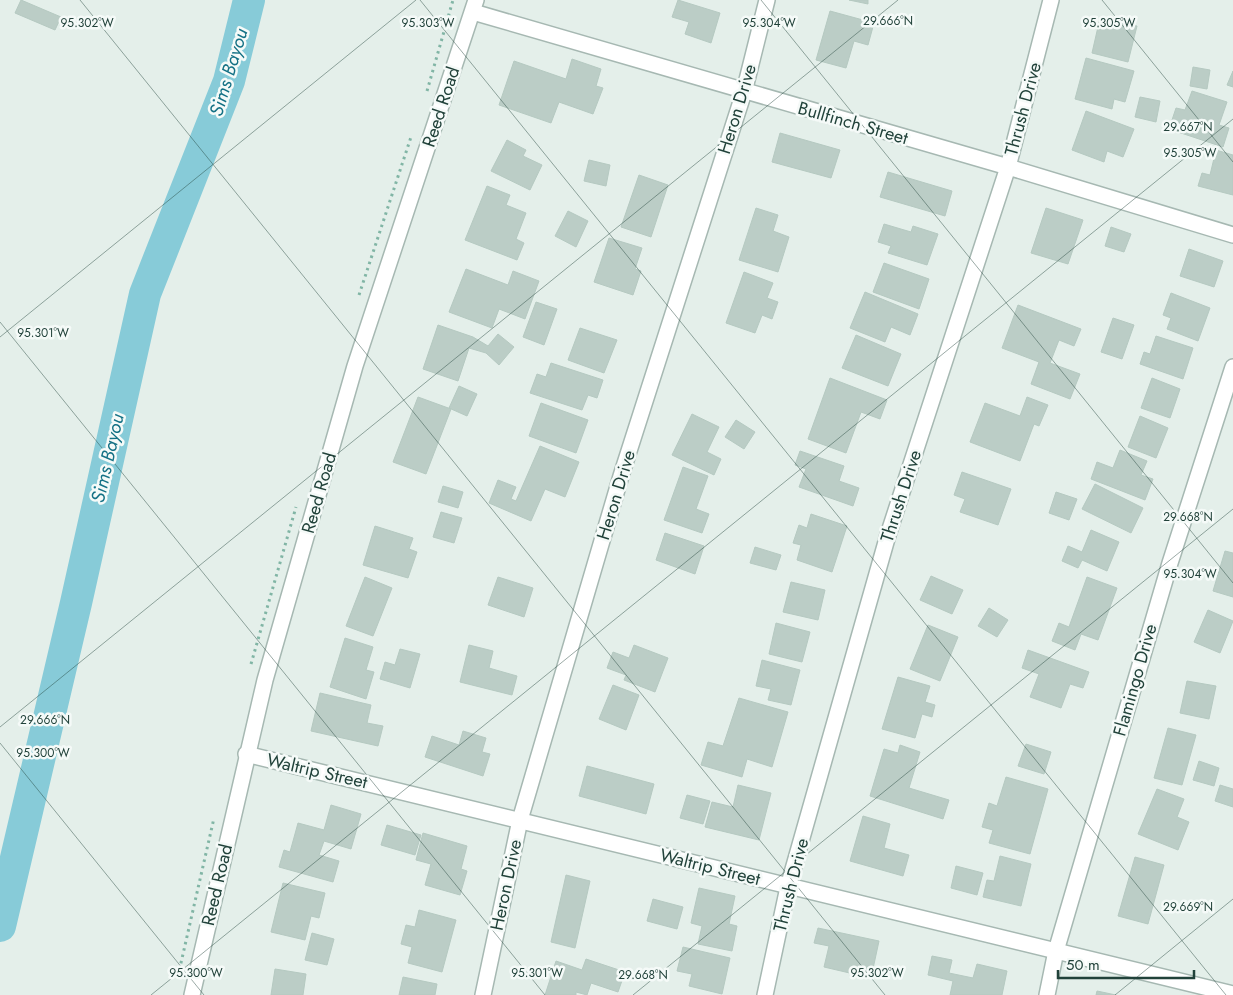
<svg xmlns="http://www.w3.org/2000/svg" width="1233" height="995" font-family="Jost,sans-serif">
	<rect width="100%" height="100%" fill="#e4efea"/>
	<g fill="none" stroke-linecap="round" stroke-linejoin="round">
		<polyline stroke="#87cbd8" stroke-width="32" points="0,926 76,603 145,294 229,81 249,0"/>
	</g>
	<g fill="#bbcdc6" stroke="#b5c9c1">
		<polygon points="21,0 61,17 55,30 15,13"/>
		<polygon points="678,0 720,13 711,43 685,34 689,22 672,17"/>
		<polygon points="849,0 868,0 868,4"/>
		<polygon points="830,11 874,23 868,45 854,41 846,68 816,60"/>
		<polygon points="1100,18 1137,26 1128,62 1092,53"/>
		<polygon points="1086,58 1134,71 1125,102 1114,99 1112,109 1075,99"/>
		<polygon points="572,59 601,69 596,86 603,88 593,114 559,102 551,123 499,105 514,61 566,79"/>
		<polygon points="1193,67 1210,70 1207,89 1190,86"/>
		<polygon points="1233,71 1233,87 1227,85"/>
		<polygon points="1192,91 1227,102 1219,125 1229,128 1223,147 1169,129 1176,108 1185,110"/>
		<polygon points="1140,97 1160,101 1156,122 1135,117"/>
		<polygon points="1086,111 1134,129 1123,157 1107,151 1104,162 1072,150"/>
		<polygon points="780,133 840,150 831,178 772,162"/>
		<polygon points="507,140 526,150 523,156 542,165 530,190 491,171"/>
		<polygon points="1216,150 1233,155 1233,195 1198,186 1202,173 1210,175"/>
		<polygon points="589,160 610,165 606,186 584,181"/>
		<polygon points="888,172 952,191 945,216 880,197"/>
		<polygon points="639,175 668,185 651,237 621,227"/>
		<polygon points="487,186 510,195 506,205 526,213 516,239 524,243 517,260 465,240"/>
		<polygon points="756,208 778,215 773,231 789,237 778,272 739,260"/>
		<polygon points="1046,208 1083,220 1068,264 1031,253"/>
		<polygon points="568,211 588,221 576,247 555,236"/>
		<polygon points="884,224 911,232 913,226 938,234 927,265 888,253 891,246 878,242"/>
		<polygon points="1111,227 1131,234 1124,252 1105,246"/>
		<polygon points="609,238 642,248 635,269 641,271 633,295 594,282"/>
		<polygon points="1189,249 1223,261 1214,287 1180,276"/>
		<polygon points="884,263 929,279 919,309 873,292"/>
		<polygon points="466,269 508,285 513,271 539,281 525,319 499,309 492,328 449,312"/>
		<polygon points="744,272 773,283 767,298 778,302 772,319 762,315 755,333 726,323"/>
		<polygon points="865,292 918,314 910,335 891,327 885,342 850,328"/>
		<polygon points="1171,293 1210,308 1198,341 1167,329 1171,318 1163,315"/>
		<polygon points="536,302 557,309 544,345 523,337"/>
		<polygon points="1018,305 1081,329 1074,346 1059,340 1050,363 1080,374 1070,399 1031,384 1039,362 1002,348"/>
		<polygon points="1113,318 1134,325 1122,359 1101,352"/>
		<polygon points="438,325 473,337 488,346 498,334 514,347 499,365 486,353 469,348 458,381 423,369"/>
		<polygon points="580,328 617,340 604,373 568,360"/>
		<polygon points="856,335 901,354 888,386 842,368"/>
		<polygon points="1156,336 1193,348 1183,379 1140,364 1144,352 1150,354"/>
		<polygon points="551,363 603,380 597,398 588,395 582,410 530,393 537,374 546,377"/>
		<polygon points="830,378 887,400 880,419 861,412 846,453 808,439"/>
		<polygon points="1152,378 1180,389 1170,418 1141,408"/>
		<polygon points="459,386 477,394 467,416 449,408"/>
		<polygon points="418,397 451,409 426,474 393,462"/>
		<polygon points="1027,397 1048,405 1039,426 1034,424 1020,461 970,442 985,403 1020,416"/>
		<polygon points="541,403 588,420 576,453 529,436"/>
		<polygon points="692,414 719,427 707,452 721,459 714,475 672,455"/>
		<polygon points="1140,416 1168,428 1156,458 1128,447"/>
		<polygon points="736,420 755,432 744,449 725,437"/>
		<polygon points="540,446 579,462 565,497 545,489 531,521 489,503 498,480 516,487 511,499 516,501"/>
		<polygon points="1120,450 1147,461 1141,475 1153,479 1145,500 1091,479 1097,462 1113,468"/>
		<polygon points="800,451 844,466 839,481 859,488 853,506 799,487 806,469 795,465"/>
		<polygon points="683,467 708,476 696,509 709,514 702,533 664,520"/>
		<polygon points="962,472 1011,489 998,525 960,512 965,499 954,495"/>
		<polygon points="1095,484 1143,508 1131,533 1082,509"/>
		<polygon points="443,486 463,492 458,508 438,502"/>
		<polygon points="1056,492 1077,499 1069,520 1049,513"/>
		<polygon points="441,512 462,518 454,543 433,537"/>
		<polygon points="811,514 847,526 832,572 797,560 801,545 793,543 799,525 807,528"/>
		<polygon points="375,526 413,538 409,549 417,552 408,578 363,565"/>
		<polygon points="1091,530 1119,542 1107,571 1082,560 1078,568 1062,561 1068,546 1082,552"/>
		<polygon points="665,533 704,546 695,574 656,560"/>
		<polygon points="755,547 781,555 776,570 750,563"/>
		<polygon points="1225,551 1233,553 1233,597 1213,591"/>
		<polygon points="931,576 963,590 952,614 920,600"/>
		<polygon points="365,577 392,588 373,636 346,626"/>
		<polygon points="498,577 533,588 524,617 488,605"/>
		<polygon points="1087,577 1117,588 1098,640 1081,634 1075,650 1052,641 1059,623 1069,627"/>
		<polygon points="791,582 825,590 818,620 783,612"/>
		<polygon points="989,608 1008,620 997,637 978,626"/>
		<polygon points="1208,610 1233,621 1220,653 1194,642"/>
		<polygon points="776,623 810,632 802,662 769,654"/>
		<polygon points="928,625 958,637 940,681 910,669"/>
		<polygon points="345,638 373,647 366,670 374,672 366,699 330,687"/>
		<polygon points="469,645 493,651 489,668 517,676 512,695 460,682"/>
		<polygon points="634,645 668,658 655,692 624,680 626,675 607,668 613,652 629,658"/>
		<polygon points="400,649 420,654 410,688 380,679 385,662 395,665"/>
		<polygon points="1028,650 1089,672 1083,688 1070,684 1061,708 1030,697 1039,674 1022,668"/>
		<polygon points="762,660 800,670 791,705 768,700 771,689 756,686"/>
		<polygon points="898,677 930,686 925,702 935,705 932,717 922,714 915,738 882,729"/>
		<polygon points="1187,681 1216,686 1209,719 1180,713"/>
		<polygon points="613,685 639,695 626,730 599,719"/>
		<polygon points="320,693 371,705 367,723 383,726 378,746 311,731"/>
		<polygon points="739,698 788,712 772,767 747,759 742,777 701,765 708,742 723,746"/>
		<polygon points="1168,728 1196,735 1182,785 1154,778"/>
		<polygon points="463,731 486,738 482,752 490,754 483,776 425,757 432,736 459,745"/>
		<polygon points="1026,744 1051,752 1044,774 1018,766"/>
		<polygon points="900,745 920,752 909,788 949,800 943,819 870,796 884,749 898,753"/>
		<polygon points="1199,761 1219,768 1214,786 1193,780"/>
		<polygon points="587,766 654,784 646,814 579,796"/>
		<polygon points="1006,777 1048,789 1030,854 989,843 993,830 982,827 989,803 997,806"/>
		<polygon points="738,785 771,793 759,840 705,827 712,802 733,807"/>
		<polygon points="1220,785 1233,789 1233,807 1215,801"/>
		<polygon points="1157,789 1184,799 1177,817 1189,822 1178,850 1138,834"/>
		<polygon points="687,795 710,801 703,824 680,818"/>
		<polygon points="331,805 361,814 351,849 324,841 319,855 339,861 333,882 279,867 284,850 290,852 298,823 324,830"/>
		<polygon points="863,816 890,824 884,848 909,855 903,876 850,861"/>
		<polygon points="387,825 421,835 415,855 381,845"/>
		<polygon points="423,833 467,846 461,869 467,871 460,895 425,885 431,864 416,860"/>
		<polygon points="1000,856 1031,864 1021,906 983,897 987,880 994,881"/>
		<polygon points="1135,857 1164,865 1148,924 1118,916"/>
		<polygon points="956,866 983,873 977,895 951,888"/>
		<polygon points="566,875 590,881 575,948 551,942"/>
		<polygon points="283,883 325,893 319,918 311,916 305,940 271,932"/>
		<polygon points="699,888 735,896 729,924 737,926 732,951 698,944 702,926 691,923"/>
		<polygon points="653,899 683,907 677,929 647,921"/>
		<polygon points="419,910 456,920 442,972 408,963 412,947 401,944 406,925 415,927"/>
		<polygon points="818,928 879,941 871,978 824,967 829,946 814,943"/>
		<polygon points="312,933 334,939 327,965 305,960"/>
		<polygon points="683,947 730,958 722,994 689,986 692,974 677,971"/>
		<polygon points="932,956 952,960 949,973 973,978 977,964 1007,971 1002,995 950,995 953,981 928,975"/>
		<polygon points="586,959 625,972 618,992 591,983 587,995 576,992 576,995 545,995 556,961 582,970"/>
		<polygon points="275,969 306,974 303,995 271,995"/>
		<polygon points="403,977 437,984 435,995 399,995"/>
		<polygon points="1097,991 1116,995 1096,995"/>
	</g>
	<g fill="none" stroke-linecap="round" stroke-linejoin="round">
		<g stroke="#a6b8b2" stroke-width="18">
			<g id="street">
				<polyline points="473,12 1008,167 1233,235"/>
				<polyline points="246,754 1233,994"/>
				<polyline points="192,995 265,680 355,366 476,0"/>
				<polyline points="483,995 520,820 621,476 744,92 767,0"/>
				<polyline points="765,995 788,887 888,535 1008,167 1051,0"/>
				<polyline points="1047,995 1056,951 1170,563 1233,367"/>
			</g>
		</g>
		<g stroke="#81b5a5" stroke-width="3" stroke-dasharray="2.5 4" stroke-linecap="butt">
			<polyline points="427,91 453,0"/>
			<polyline points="359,295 411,137"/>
			<polyline points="251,664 296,507"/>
			<polyline points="178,976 214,818"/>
		</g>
		<use href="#street" stroke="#fff" stroke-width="15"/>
	</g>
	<path fill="none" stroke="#21423a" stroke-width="1" stroke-opacity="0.45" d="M80,0L885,995M420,0L1226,995M761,0L1233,583M1102,0L1233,162M0,322L545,995M0,337L416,0M0,727L898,0M0,743L204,995M151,995L1233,119M633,995L1233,509M1115,995L1233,899"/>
	<g text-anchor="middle" stroke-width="5" stroke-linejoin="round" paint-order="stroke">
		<g font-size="18" fill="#21423a" stroke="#f5faf8">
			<text transform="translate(441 107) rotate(-72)" y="6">Reed Road</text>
			<text transform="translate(737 109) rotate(-73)" y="6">Heron Drive</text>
			<text transform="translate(1023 109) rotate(-75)" y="6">Thrush Drive</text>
			<text transform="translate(853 123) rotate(16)" y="6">Bullfinch Street</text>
			<text transform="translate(319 493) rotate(-74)" y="6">Reed Road</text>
			<text transform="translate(616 495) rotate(-73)" y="6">Heron Drive</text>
			<text transform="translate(901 496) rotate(-72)" y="6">Thrush Drive</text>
			<text transform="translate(1135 680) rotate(-74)" y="6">Flamingo Drive</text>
			<text transform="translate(317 771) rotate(13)" y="6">Waltrip Street</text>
			<text transform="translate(710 867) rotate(14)" y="6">Waltrip Street</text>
			<text transform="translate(217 885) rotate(-77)" y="6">Reed Road</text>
			<text transform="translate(506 885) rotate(-78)" y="6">Heron Drive</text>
			<text transform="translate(791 885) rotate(-76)" y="6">Thrush Drive</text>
		</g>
		<g font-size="19" font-style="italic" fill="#147185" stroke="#f5faf8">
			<text transform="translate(228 72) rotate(-73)" y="7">Sims Bayou</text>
			<text transform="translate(107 458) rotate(-77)" y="7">Sims Bayou</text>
		</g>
	</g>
	<g font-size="12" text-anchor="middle" fill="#21423a" stroke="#f5faf8" stroke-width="5" stroke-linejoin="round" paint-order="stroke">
		<text x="888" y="25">29.666°N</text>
		<text x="428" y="27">95.303°W</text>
		<text x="87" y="27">95.302°W</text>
		<text x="769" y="27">95.304°W</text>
		<text x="1109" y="27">95.305°W</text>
		<text x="1188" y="131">29.667°N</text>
		<text x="1190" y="157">95.305°W</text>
		<text x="43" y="337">95.301°W</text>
		<text x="1188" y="521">29.668°N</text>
		<text x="1190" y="578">95.304°W</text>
		<text x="45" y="724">29.666°N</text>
		<text x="43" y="757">95.300°W</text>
		<text x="1188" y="911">29.669°N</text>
		<text x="196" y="977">95.300°W</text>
		<text x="537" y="977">95.301°W</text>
		<text x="877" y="977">95.302°W</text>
		<text x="643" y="979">29.668°N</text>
	</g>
	<path d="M1058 970v8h136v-8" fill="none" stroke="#21423a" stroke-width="2.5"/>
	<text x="1066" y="970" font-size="15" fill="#21423a" stroke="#f5faf8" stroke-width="4" paint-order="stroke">50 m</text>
</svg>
